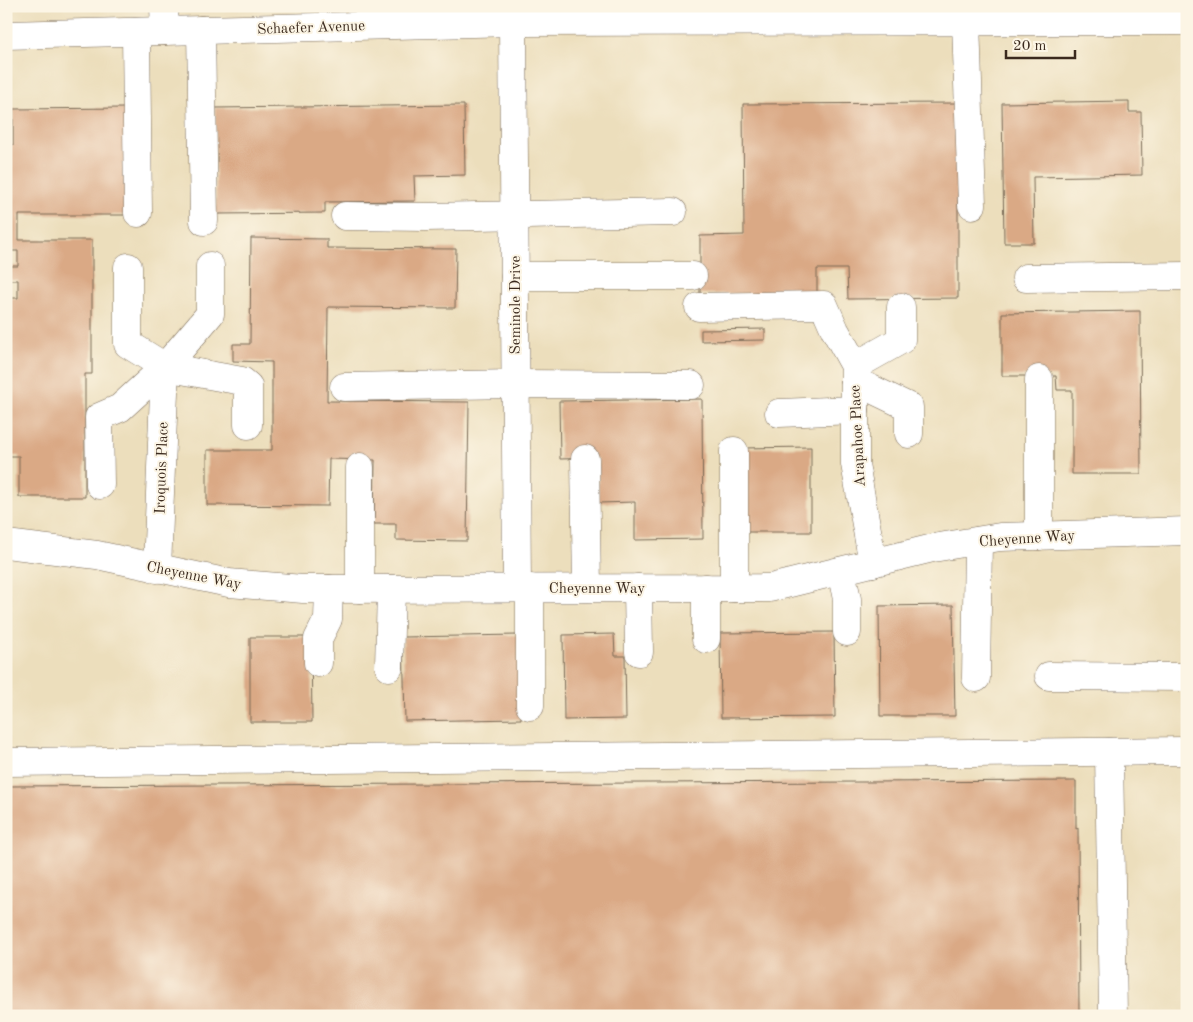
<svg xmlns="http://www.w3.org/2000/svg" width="1193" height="1022" font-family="'Old Standard TT',serif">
	<rect width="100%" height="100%" fill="#fcf5e5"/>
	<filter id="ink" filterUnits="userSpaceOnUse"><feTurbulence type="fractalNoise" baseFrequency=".02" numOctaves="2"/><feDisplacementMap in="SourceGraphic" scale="10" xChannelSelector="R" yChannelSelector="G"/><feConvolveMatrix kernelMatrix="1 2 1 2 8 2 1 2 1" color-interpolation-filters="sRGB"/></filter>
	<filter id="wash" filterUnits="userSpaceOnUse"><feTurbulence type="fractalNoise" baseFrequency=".0096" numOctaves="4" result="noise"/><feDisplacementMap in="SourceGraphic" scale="20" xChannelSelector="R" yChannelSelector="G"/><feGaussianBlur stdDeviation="1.12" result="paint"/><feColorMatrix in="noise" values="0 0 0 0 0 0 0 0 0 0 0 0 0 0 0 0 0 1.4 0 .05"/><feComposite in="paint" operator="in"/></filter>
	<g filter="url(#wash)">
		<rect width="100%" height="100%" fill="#ecdebc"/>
		<g id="blocks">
			<g fill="#daa985">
				<polygon points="1129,101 1129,112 1141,112 1142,175 1033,177 1034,243 1004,243 1002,103"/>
				<polygon points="958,103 958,298 848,299 847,269 817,269 817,293 700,294 700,236 744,235 743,104"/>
				<polygon points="464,105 465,175 414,176 415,201 325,202 325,213 216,214 215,108"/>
				<polygon points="126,108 126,215 19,215 19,240 92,240 92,374 85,374 85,497 19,497 19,456 6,456 6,298 18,298 18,280 6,280 6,266 18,266 18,251 6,251 6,145 13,145 13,109"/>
				<polygon points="251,238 327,239 327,248 456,249 455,308 328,307 327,401 469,402 467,541 396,540 396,524 374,524 375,460 329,459 328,506 207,505 207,450 272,450 272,362 233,361 233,344 250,344"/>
				<polygon points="1140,311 1141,474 1072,474 1072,390 1057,390 1056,376 1002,376 1002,313"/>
				<polygon points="765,329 765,340 701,341 701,330"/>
				<polygon points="702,399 703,539 635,540 635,502 598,503 598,458 560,459 559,401"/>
				<polygon points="811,447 811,532 743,532 742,448"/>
				<polygon points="953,605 955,716 880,716 879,606"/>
				<polygon points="834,632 835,717 721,718 720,633"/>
				<polygon points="614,634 615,656 625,656 626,719 564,720 563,635"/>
				<polygon points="519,635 521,719 405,721 403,637"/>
				<polygon points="250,637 311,637 312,722 250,722"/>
				<polygon points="1076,781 1076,829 1078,828 1079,1016 6,1016 6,786"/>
			</g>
		</g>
	</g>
	<g filter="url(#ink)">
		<use href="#blocks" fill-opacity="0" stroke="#796955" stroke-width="1"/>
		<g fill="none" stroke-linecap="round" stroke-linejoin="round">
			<g stroke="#796955" stroke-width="29">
				<g id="minor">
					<polyline points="164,6 165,31"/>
					<polyline points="966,21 972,205"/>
					<polyline points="513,22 517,588"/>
					<polyline points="201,30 204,221"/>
					<polyline points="136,32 138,213"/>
					<polyline points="6,35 513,22 1187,21"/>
					<polyline points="345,216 426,217 673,212"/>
					<polyline points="128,267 128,344 165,367 242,381 248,386 248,425"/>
					<polyline points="515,276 693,276"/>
					<polyline points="1026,278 1187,276"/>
					<polyline points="699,307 824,305 835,330 855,366 855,464 873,563"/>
					<polyline points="855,366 901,340 901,307"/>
					<polyline points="1039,379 1039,536"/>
					<polyline points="855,381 909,407 909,434"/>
					<polyline points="344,387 515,384 691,385"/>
					<polyline points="779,413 855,410"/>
					<polyline points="585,459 587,588"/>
					<polyline points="100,485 99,417 120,408 165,367 210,314 210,266"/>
					<polyline points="6,544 97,555 229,583 303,589 770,588 933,548 1000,537 1187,531"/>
					<polyline points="157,569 165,367"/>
					<polyline points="841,571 847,599 847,632"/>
					<polyline points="530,588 530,706"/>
					<polyline points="638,588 639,652"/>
					<polyline points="706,588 706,639"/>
					<polyline points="734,588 734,451"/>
					<polyline points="360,589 360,467"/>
					<polyline points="318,663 318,639 328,619 329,589"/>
					<polyline points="389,667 391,589"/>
					<polyline points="1049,676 1187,677"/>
					<polyline points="976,678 978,541"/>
					<polyline points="1109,752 1113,1016"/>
					<polyline points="6,762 1187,751"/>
				</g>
			</g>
			<use href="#minor" stroke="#fff" stroke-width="28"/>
		</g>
	</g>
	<g text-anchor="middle" stroke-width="4" stroke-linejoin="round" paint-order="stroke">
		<g font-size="15" fill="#3b2a1e" stroke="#fcf5e5">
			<text transform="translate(311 27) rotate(-2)" y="5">Schaefer Avenue</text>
			<text transform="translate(515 305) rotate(-90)" y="5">Seminole Drive</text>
			<text transform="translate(857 436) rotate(-93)" y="5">Arapahoe Place</text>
			<text transform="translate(161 468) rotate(-88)" y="5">Iroquois Place</text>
			<text transform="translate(1027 538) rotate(-4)" y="5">Cheyenne Way</text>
			<text transform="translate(194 575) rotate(11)" y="5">Cheyenne Way</text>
			<text x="597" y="593">Cheyenne Way</text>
		</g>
	</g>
	<rect width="1193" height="1022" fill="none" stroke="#fcf5e5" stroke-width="25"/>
	<path d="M1006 50v8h69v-8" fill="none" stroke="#3b2a1e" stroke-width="2.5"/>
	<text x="1013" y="50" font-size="15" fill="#3b2a1e" stroke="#fcf5e5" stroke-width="4" paint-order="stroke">20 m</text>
</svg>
